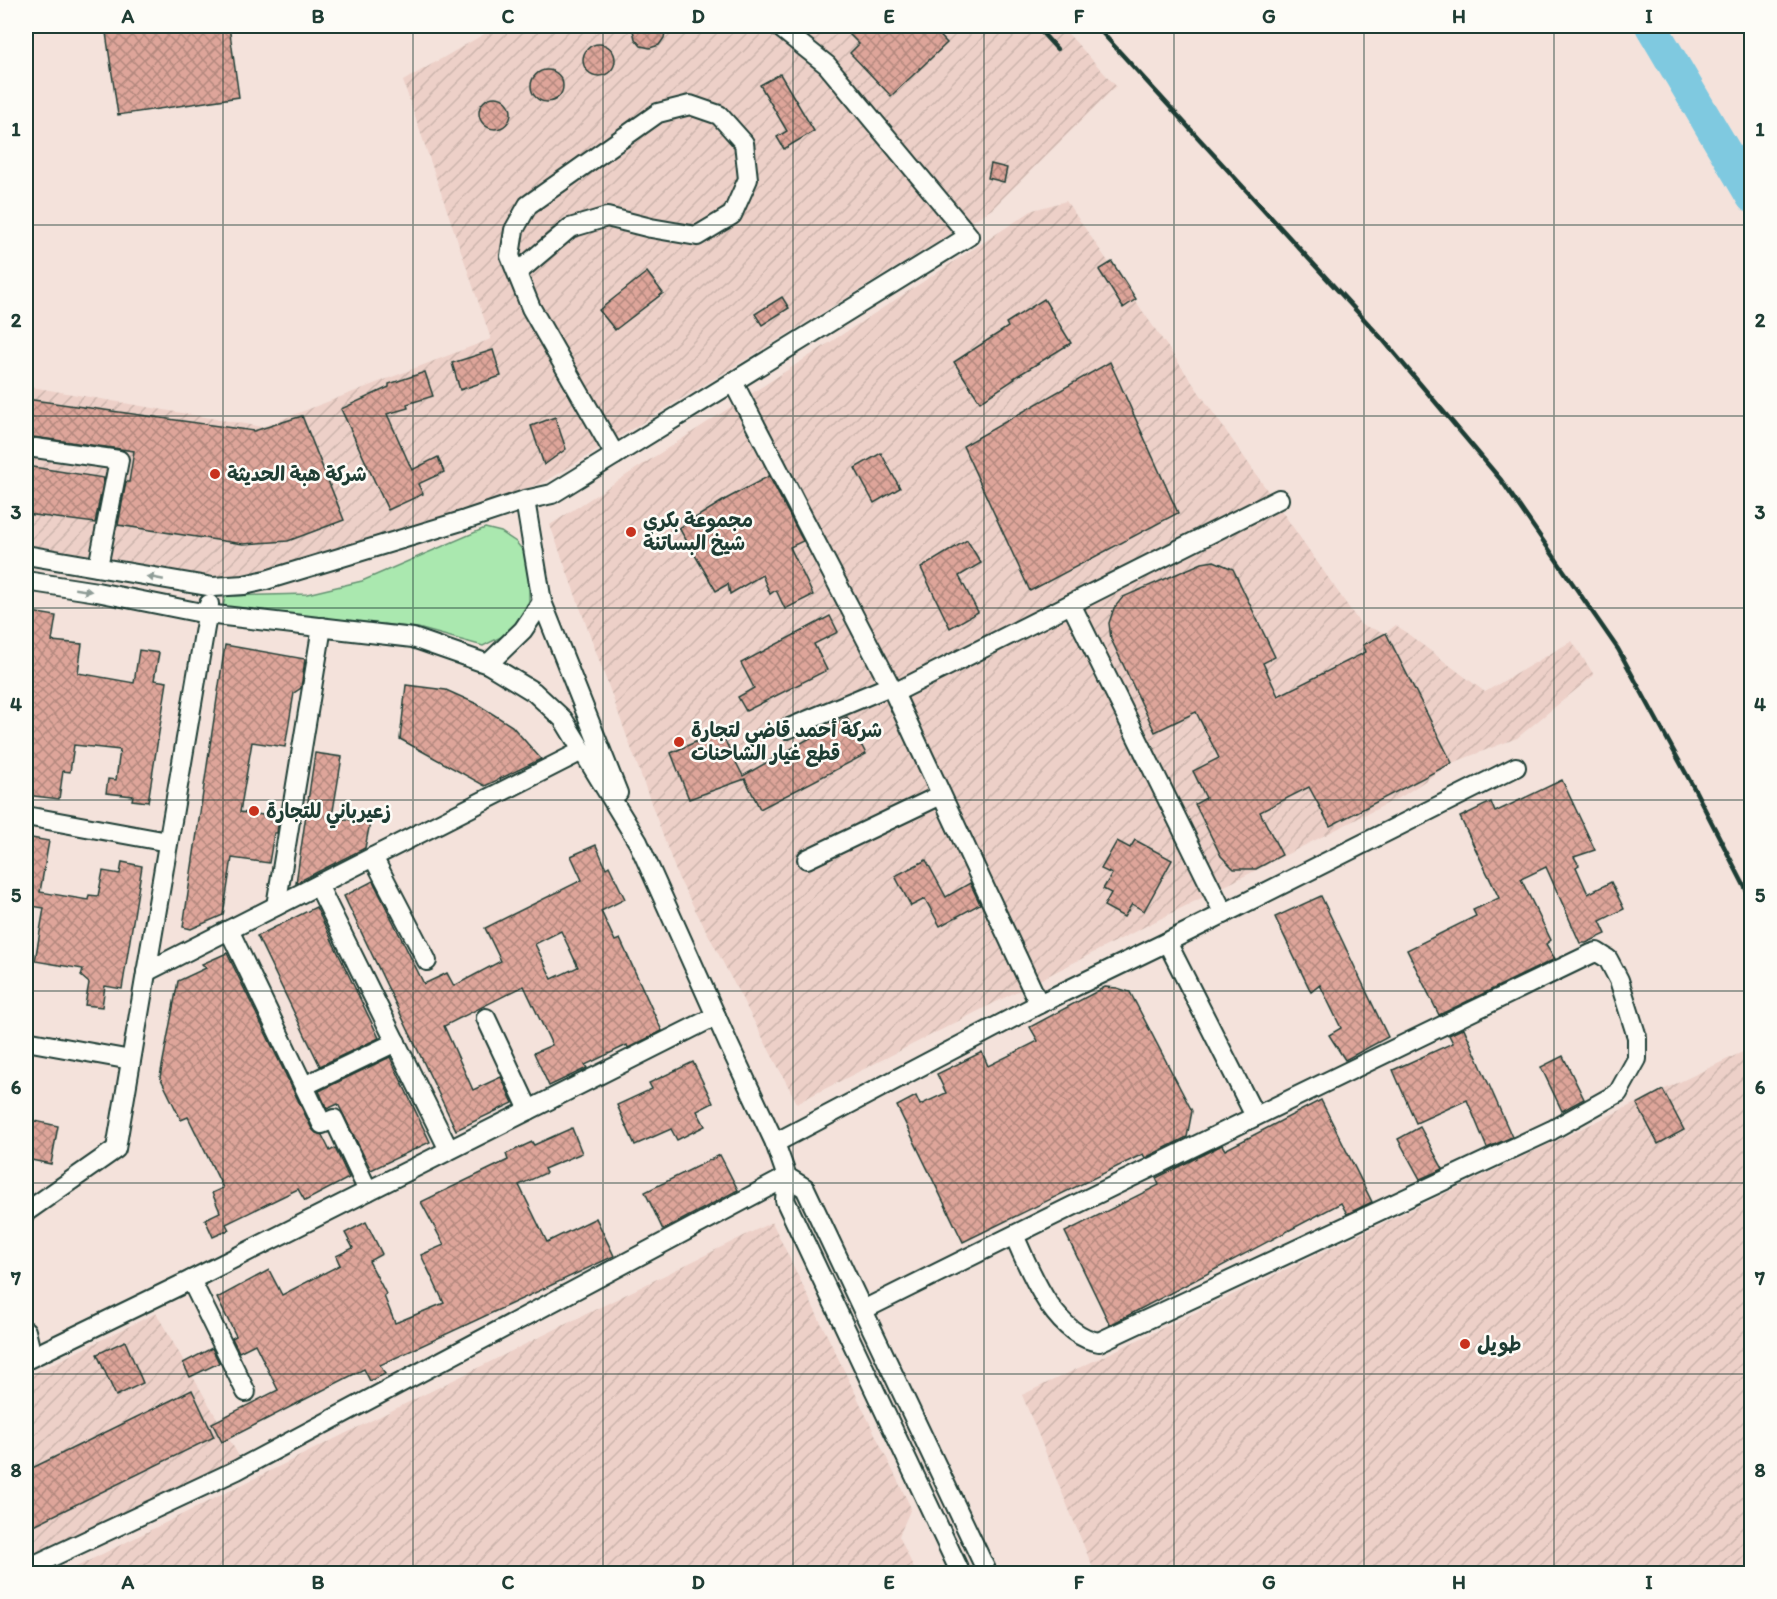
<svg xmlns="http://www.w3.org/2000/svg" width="1777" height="1599" font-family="Itim,'Playpen Sans Arabic',sans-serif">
	<defs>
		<pattern id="industrial-furrows" width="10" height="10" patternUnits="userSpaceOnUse" patternTransform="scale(1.5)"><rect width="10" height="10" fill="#edd0c8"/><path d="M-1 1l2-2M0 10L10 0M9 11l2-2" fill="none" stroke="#cbb4ac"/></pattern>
		<pattern id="building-cross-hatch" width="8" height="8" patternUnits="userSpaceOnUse" patternTransform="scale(1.5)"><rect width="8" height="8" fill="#dea59a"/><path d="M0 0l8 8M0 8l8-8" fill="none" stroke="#b3887e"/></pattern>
	</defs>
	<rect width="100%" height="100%" fill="#f4e2db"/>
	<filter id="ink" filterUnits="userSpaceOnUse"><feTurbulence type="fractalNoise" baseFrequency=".0167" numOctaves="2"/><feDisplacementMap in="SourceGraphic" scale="12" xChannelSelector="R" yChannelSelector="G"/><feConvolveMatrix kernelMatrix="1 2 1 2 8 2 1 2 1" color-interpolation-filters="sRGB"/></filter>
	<g filter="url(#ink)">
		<g fill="url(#industrial-furrows)">
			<polygon points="498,26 1061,26 1116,86 992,209 545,482 248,584 26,550 26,386 262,427 491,339 403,81"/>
			<polygon points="1066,201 1361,625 1386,633 1396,625 1485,692 1572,641 1594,675 1517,738 1452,763 1404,795 797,1103 678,877 550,525 1033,210"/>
			<polygon points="1751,1048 1751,1573 1095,1573 1022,1395"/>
			<polygon points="772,1222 911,1508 899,1536 916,1573 64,1573"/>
			<polygon points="156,1313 240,1458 26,1558 26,1377"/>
		</g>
		<polygon fill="#aae8af" stroke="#649272" stroke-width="1.5" points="485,528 501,532 516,542 529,558 529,601 517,622 501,637 483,646 418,628 223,607 225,596 307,594 362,581"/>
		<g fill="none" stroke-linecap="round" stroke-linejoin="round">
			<polyline stroke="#7fc9e0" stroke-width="32" points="1651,26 1752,197"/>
		</g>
		<g fill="url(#building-cross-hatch)" stroke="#1f3d34" stroke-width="1.5" fill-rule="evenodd">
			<polygon points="105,26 229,26 239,97 118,115"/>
			<polygon points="632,26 666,26 664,38 659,45 650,48 641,46 635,39"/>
			<polygon points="841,26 931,26 947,43 891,96 850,53 859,44"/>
			<circle cx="599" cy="60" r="16"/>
			<circle cx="547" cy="86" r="16"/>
			<polygon points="780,74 814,131 784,149 777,137 787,131 760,85"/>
			<circle cx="495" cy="113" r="16"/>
			<polygon points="991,164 1007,168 1004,182 988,178"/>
			<polygon points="1112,262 1136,299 1123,308 1099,270"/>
			<polygon points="647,272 663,293 615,330 599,310"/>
			<polygon points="782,297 789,308 762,325 755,314"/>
			<polygon points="1044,299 1071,343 1014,378 1015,379 980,402 954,362 1008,327 1006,323"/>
			<polygon points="493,350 501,376 460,390 452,363"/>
			<polygon points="1110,362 1178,513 1030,591 963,446"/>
			<polygon points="425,372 433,396 407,404 408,408 387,414 412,470 438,457 444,472 418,484 423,494 388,510 341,409 389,387 389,384"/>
			<polygon points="26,399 254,431 302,416 344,520 288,541 243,544 118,525 126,482 129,482 134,451 26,436"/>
			<polygon points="555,417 566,449 544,465 531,426"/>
			<polygon points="881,453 900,488 874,503 855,468"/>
			<polygon points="26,466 104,478 95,523 26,514"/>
			<polygon points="769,476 803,541 790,547 813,595 785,609 776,590 770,594 762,575 730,594 728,584 716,591 679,528 726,499"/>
			<polygon points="967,540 981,563 959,576 978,612 950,628 921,568"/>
			<polygon points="1214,561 1233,569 1275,657 1263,663 1278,696 1366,652 1363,645 1386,633 1452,763 1330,826 1309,787 1260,812 1282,855 1256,869 1234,869 1221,856 1195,804 1206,798 1193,771 1219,758 1196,712 1155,732 1111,639 1109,623 1114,608 1123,597 1202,563"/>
			<polygon points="26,611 56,616 52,641 82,644 78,673 134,683 139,650 159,653 154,680 167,682 148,802 132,800 133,796 106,793 108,779 116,780 120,750 74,745 70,772 63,771 59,799 26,795"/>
			<polygon points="830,616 838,632 814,644 827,670 746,711 738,697 754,688 741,663"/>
			<polygon points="225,645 305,659 301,688 294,693 285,747 252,742 240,812 279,817 277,833 274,833 269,863 232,858 223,915 191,929 183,927"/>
			<polygon points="406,685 446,690 477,704 512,726 541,759 485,786 400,739"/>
			<polygon points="847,717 866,754 760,809 745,779 689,799 671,753 720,731 743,776"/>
			<polygon points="315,753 342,757 332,817 370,823 365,848 296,883"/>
			<polygon points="1562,780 1595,850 1574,857 1579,865 1576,867 1588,894 1611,882 1624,909 1600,921 1606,934 1586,943 1580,943 1546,867 1521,879 1551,940 1546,944 1555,959 1439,1015 1407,950 1476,916 1473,910 1499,898 1460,817 1491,802 1495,812"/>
			<polygon points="26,837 49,841 40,892 88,900 89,895 98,896 103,871 120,874 122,862 142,866 122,989 105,986 102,1007 85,1005 89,983 81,976 83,969 35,961 44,908 26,905"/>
			<polygon points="1135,840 1172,860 1144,911 1132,904 1124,917 1104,906 1111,893 1103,889 1112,874 1101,869 1117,841 1130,848"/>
			<path d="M596,845L606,868L609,866L625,899L601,911L615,941L620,939L662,1031L628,1048L627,1045L585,1065L587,1068L549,1086L534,1053L552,1045L524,986L444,1026L473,1090L501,1077L513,1103L456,1130L344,896L373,881L424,984L447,973L454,986L501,961L485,928L582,880L571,856ZM561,931L578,967L552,979L535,944Z"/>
			<polygon points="926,860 946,897 970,883 980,904 940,926 925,899 911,906 895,876"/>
			<polygon points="1321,896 1388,1037 1345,1060 1329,1035 1341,1028 1320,985 1311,992 1275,917"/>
			<polygon points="316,907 379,1038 320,1066 257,936"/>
			<polygon points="227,953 312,1129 316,1133 322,1135 330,1151 335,1148 349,1178 305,1201 298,1189 226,1224 229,1230 213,1237 205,1219 220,1212 212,1193 223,1188 188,1117 181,1120 160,1077 178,981 206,968 202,964"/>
			<polygon points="1105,987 1117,988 1130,992 1192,1111 1187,1137 1145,1158 1143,1154 963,1242 897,1106 916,1096 920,1105 946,1093 937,1074 982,1052 988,1066 1038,1041 1030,1027"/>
			<polygon points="1464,1028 1512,1137 1487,1148 1467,1100 1416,1123 1393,1070 1453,1043 1449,1035"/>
			<polygon points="1563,1056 1584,1099 1562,1111 1541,1067"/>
			<polygon points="390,1057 430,1142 371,1170 338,1104 327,1109 319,1091"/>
			<polygon points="693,1062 713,1103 697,1111 705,1126 677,1140 671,1129 635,1145 617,1105 652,1089 649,1083"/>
			<polygon points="1663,1090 1684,1130 1658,1144 1637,1104"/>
			<polygon points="1321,1100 1372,1202 1347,1214 1341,1203 1110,1325 1065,1232 1159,1185 1156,1178 1222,1145 1225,1150"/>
			<polygon points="26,1119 58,1126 51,1164 26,1159"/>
			<polygon points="1420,1127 1443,1169 1420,1179 1398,1139"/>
			<polygon points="572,1128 582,1153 544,1169 546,1173 519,1185 547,1242 596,1218 614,1256 380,1365 385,1374 370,1381 364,1369 222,1442 212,1423 278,1390 255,1344 239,1352 232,1338 236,1336 217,1298 269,1270 282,1295 340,1265 336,1256 353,1248 345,1233 366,1222 382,1254 369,1261 386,1294 384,1296 395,1323 444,1303 421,1255 444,1245 421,1202 508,1160 506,1154 532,1142 534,1145"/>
			<polygon points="720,1155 738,1190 663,1230 645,1192"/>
			<polygon points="125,1341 143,1383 116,1396 97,1354"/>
			<polygon points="212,1348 219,1363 190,1377 183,1363"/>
			<polygon points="192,1390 214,1437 26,1529 26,1471"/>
		</g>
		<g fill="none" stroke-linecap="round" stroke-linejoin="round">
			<g stroke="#1f3d34" stroke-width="22">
				<g id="minor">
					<polyline points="517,273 570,228 607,217 651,228 697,236 732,215 748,179 744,143 719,115 690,105 658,113 528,205 514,230 510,256 531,308 615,455"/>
					<polyline points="733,382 894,693 1039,1004"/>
					<polyline points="35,448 119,460 98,567"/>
					<polyline points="525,500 542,602 618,793"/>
					<polyline points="26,555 213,587 244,585 266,580 465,520 525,500 552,494 969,236 827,65 778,26"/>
					<polyline points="26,581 97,592 207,614 413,638 488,664 534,692 563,719 638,842 729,1045 775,1143 787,1177 805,1188 988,1574"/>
					<polyline points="1071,604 1224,914"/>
					<polyline points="488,664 523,630 542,602"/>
					<polyline points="894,693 1279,499"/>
					<polyline points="787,729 890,686"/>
					<polyline points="26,816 168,842"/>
					<polyline points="373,857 427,961"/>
					<polyline points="807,859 941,795"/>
					<polyline points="318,885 449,1150"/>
					<polyline points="276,906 322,627"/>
					<polyline points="229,930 322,1124 334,1119 368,1191"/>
					<polyline points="1167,942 1255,1116"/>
					<polyline points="146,972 582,751"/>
					<polyline points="486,1018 529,1110"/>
					<polyline points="26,1041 131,1060"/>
					<polyline points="304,1086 396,1042"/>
					<polyline points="775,1143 1039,1004 1167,942 1516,767"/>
					<polyline points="787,1177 785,1200 961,1574"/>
					<polyline points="26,1212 116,1149 209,604"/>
					<polyline points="191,1280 246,1392"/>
					<path d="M863,1310C1105,1189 1348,1071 1591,954L1597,952L1608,959L1619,980L1637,1037V1059L1618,1093L1552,1130L1099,1342C1054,1335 1030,1271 1014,1235"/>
					<polyline points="26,1331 32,1356"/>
					<polyline points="26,1360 191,1280 716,1016"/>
					<polyline points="26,1569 237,1470 787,1177"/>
				</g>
			</g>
			<use href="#minor" stroke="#fdfcf7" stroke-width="18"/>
			<g stroke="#1f3d34" stroke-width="4.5">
				<polyline points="1036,26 1057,49"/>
				<polyline points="1096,26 1384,341 1501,480 1618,649 1695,790 1752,901"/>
			</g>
		</g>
		<defs><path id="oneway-solid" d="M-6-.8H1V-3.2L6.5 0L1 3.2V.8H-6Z" transform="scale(1.5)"/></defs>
		<g fill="#8e9c96">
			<use href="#oneway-solid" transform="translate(155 578) rotate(-169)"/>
			<use href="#oneway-solid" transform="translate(83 590) rotate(9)"/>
		</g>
	</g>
	<path fill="none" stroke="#1f3d34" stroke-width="1.5" stroke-opacity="0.55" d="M223,26V1574M413,26V1574M603,26V1574M793,26V1574M984,26V1574M1174,26V1574M1364,26V1574M1554,26V1574M26,225H1752M26,416H1752M26,608H1752M26,800H1752M26,991H1752M26,1183H1752M26,1374H1752"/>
	<g fill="#c8321e" stroke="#fdfcf7" stroke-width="2">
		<circle cx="215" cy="474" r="6"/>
		<circle cx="631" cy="532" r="6"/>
		<circle cx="679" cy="742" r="6"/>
		<circle cx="254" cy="811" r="6"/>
		<circle cx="1465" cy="1344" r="6"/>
	</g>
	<g text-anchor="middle" stroke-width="5" stroke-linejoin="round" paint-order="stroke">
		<g font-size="20" font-weight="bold" fill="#1f3d34" stroke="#fdfcf7" text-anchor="start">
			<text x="227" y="481">شركة هبة الحديثة</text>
			<text x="643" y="527">مجموعة بكري<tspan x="643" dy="23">شيخ البساتنة</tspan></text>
			<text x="691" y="737">شركة أحمد قاضي لتجارة<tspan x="691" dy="23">قطع غيار الشاحنات</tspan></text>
			<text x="266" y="818">زعيرباني للتجارة</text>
			<text x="1477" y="1351">طويل</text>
		</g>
	</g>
	<rect width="1777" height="1599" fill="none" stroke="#fdfcf7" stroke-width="66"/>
	<rect x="33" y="33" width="1711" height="1533" fill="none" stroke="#1f3d34" stroke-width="2"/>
	<g font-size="20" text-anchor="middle" font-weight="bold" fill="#1f3d34">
		<text x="128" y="23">A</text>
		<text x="318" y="23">B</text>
		<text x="508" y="23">C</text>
		<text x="698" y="23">D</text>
		<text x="889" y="23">E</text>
		<text x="1079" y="23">F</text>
		<text x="1269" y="23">G</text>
		<text x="1459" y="23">H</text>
		<text x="1649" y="23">I</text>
		<text x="16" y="136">1</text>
		<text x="1760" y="136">1</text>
		<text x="16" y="327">2</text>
		<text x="1760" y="327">2</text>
		<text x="16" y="519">3</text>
		<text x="1760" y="519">3</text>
		<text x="16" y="711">4</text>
		<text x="1760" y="711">4</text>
		<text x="16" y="902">5</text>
		<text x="1760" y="902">5</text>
		<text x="16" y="1094">6</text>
		<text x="1760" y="1094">6</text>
		<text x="16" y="1285">7</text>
		<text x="1760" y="1285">7</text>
		<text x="16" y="1477">8</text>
		<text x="1760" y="1477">8</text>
		<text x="128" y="1589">A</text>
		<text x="318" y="1589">B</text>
		<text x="508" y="1589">C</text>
		<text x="698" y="1589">D</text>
		<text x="889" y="1589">E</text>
		<text x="1079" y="1589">F</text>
		<text x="1269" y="1589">G</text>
		<text x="1459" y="1589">H</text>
		<text x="1649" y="1589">I</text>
	</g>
</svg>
